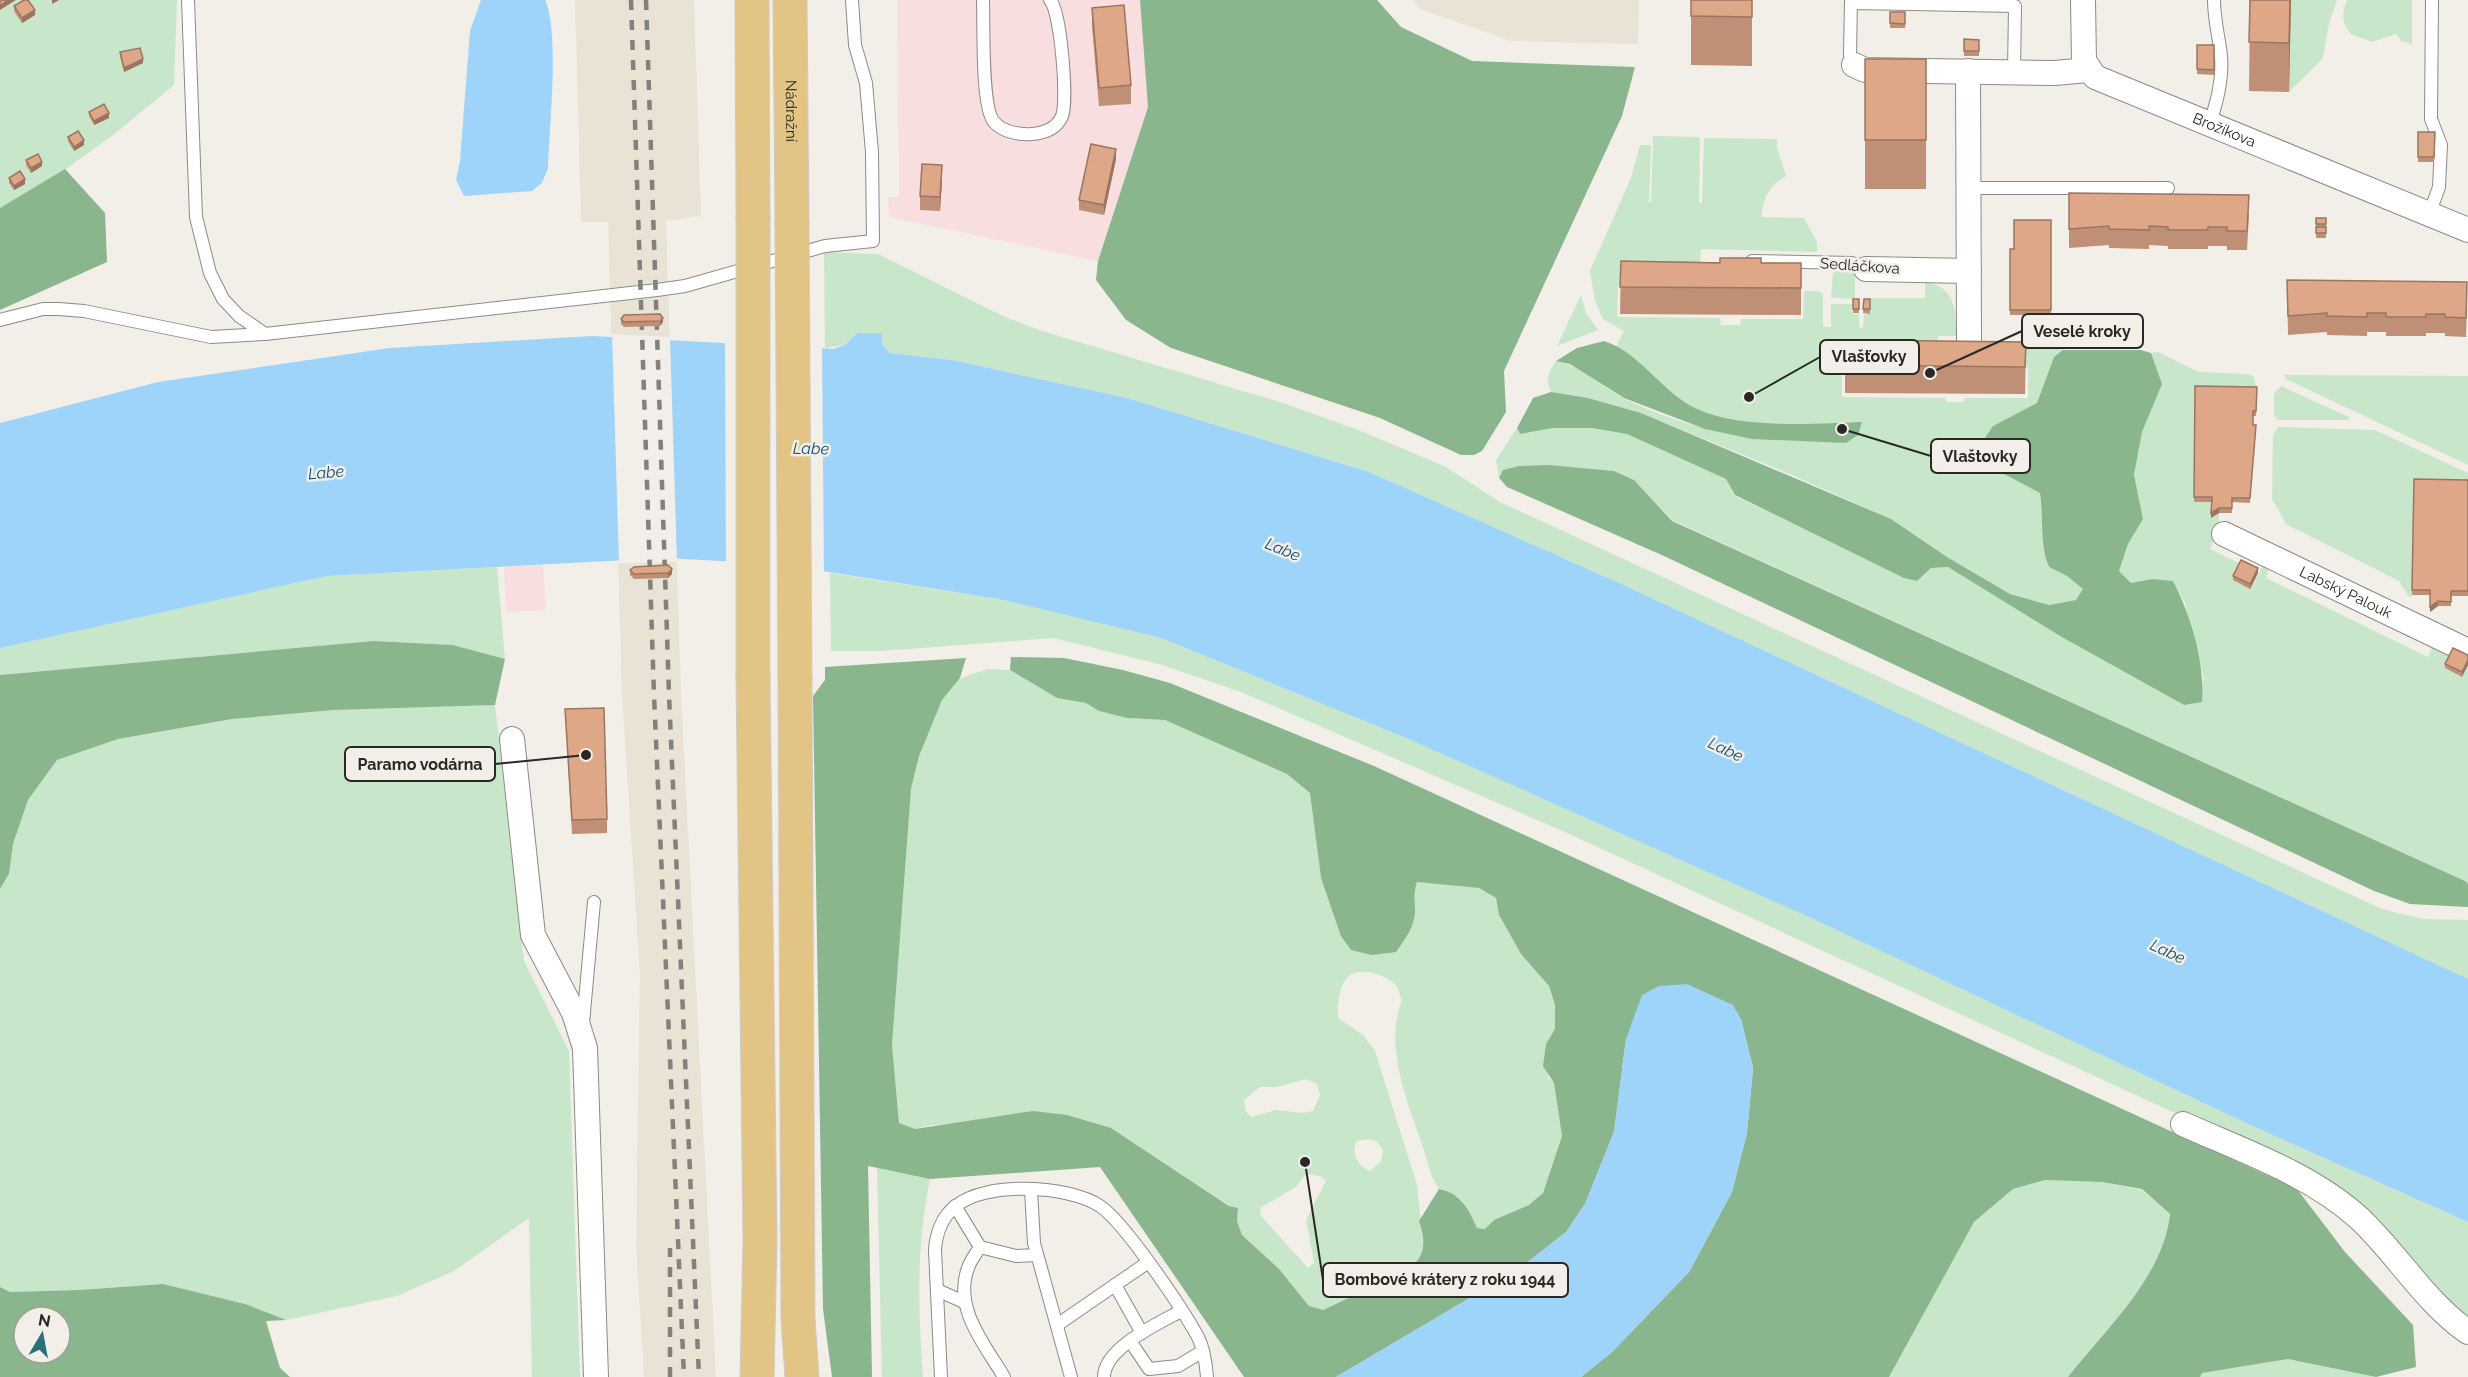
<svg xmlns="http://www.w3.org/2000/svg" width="2468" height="1377" font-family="Raleway,sans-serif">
	<rect width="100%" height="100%" fill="#f2efe8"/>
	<g fill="#e9e3d5">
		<polygon points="575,0 694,0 701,216 666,221 681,694 716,1377 644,1377 636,1245 640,975 622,696 608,222 581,222"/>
		<polygon points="1413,0 1639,0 1638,44 1511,41 1420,9"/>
	</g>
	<g fill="#f9dee0">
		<polygon points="897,0 1140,0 1148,107 1098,261 889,217 888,197 899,197"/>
		<polygon points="543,565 546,610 506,612 504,567"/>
	</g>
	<g fill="#c8e6ca" fill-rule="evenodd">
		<polygon points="16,0 177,0 174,85 113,135 66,169 0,208 0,10"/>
		<polygon points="2291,0 2337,0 2329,23 2323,58 2289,92"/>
		<path d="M2347,0H2412V44L2401,41L2396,34L2372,42L2351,34C2342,23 2341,13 2347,0Z"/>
		<path d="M1653,136L1700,137L1699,203H1702L1704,138L1777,139V148L1786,176C1769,185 1762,200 1762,217L1804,218L1817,242V252L1701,249L1699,287L1618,286L1617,317L1720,318L1721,325H1740L1741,319H1803L1804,291H1818L1823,294V327H1831V304H1852V314H1859V327L1863,328L1864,314H1870V298H1925V282C1955,286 1957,311 1956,336H1938L1937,358L1925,366L1842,365V397L1945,398L1946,402H1964L1965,398H2028V367L1989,366L1988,345L2054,347L2063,350L2054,358L2037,403L1993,426L1985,464L2040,493C2044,518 2039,544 2049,567L2067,576L2084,589L2076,600L2049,605L2010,594L1947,557L1891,519L1792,475L1641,413L1588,398L1551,392C1545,379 1549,372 1556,361C1583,366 1601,387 1625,399C1656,414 1691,426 1725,433L1606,367L1624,331L1603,319L1595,301L1590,271L1631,178L1640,145H1651L1649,202H1651Z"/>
		<polygon points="824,252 878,254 1003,316 1039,330 1283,403 1356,429 1444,466 1500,502 2382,909 2423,919 2468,920 2468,979 1615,581 1369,472 1127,398 952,360 890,353 882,344 882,334 857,333 845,345 825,348"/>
		<polygon points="1833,271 1855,272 1855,299 1831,298"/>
		<polygon points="1581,295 1586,313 1598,330 1557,346"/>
		<polygon points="2158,352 2199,372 2249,374 2254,377 2257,391 2196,390 2212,518 2219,513 2219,529 2210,549 2241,564 2251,588 2263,565 2269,568 2266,578 2428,657 2434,644 2453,653 2445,668 2462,677 2468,665 2468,884 2465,881 1672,520 1634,480 1614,471 1549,465 1519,466 1503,470 1499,478 1496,460 1517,428 1520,434 1553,428 1592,428 1627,434 1726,479 1735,496 1917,581 1931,568 1948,567 2060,636 2184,705 2204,679 2185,603 2173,581 2152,579 2131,583 2119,571 2128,544 2143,519 2134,476 2142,432 2162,384 2151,353"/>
		<polygon points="2284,375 2468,376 2468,465 2286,379"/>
		<polygon points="2281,386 2349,417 2349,420 2277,420 2274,415 2274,394"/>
		<polygon points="2278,427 2375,430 2468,473 2468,485 2414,484 2412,597 2409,597 2399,581 2286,524 2272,499 2273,435"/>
		<polygon points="497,567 505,659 453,645 373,641 0,675 0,648 327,576"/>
		<polygon points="830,573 999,599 1161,638 1406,738 1811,918 2248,1124 2468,1222 2468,1322 2316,1178 1567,833 1241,692 1159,664 1053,638 881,651 831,651"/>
		<path d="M988,669L1010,670L1057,698L1086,703L1099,711L1127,718L1165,720L1287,774L1310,793L1321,878L1329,897L1415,911L1413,894L1417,882L1479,888L1496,898L1499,915L1521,954L1549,986L1555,1005V1029L1546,1044L1548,1077L1554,1083L1562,1136L1543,1193L1529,1205L1494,1220L1486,1229L1477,1228C1469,1209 1460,1193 1439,1189L1432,1177C1418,1122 1380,1057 1402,1000C1400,997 1399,991 1397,987C1388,974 1353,963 1344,982C1338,992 1338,1007 1338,1018L1363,1035L1375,1051L1417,1185L1424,1247L1419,1261L1408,1270L1323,1310L1309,1306L1279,1269L1242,1235L1237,1221L1238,1208L1230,1206L1111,1128L931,1125L915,1129L899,1123L892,1045L911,789C918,760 934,693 962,678C970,674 980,672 988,669ZM1306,1079L1317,1084L1320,1095L1313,1111L1301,1113L1276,1110L1251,1117L1245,1110L1244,1100L1260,1087H1277ZM1369,1139L1377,1142L1383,1150L1381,1161L1370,1171C1355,1163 1353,1156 1356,1141ZM1306,1174L1320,1176L1326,1181L1306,1220L1314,1263L1308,1268L1261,1216L1260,1208L1296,1187Z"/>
		<polygon points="495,705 524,961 569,1051 580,1377 532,1377 529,1218 454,1271 397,1296 286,1320 245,1304 163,1284 79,1290 10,1292 0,1287 0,889 9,874 13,844 28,800 57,760 118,739 232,719 334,710"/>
		<path d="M877,1168L930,1179C916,1249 918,1307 923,1377H882Z"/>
		<path d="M2045,1180L2102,1182L2142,1190L2170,1214C2164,1276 2105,1330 2068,1377H1889L1974,1222L2013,1189Z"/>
		<polygon points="2288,1359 2376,1377 2200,1377 2202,1373"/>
	</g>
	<g fill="#89b68d" fill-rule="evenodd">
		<polygon points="1140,0 1377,0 1401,27 1472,61 1635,67 1622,116 1504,371 1506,412 1482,451 1474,455 1461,455 1380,418 1171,348 1126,320 1096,280 1098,261 1148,107"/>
		<polygon points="65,169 105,213 107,262 0,310 0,208"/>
		<path d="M1604,341C1640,352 1662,393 1697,409C1740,429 1815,424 1862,422L1858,435L1846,443L1752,439L1705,429L1624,398L1570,364L1556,361L1577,348Z"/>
		<path d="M2063,350H2141L2151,353L2162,384L2142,432L2134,475L2143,519L2128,544L2119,571L2131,583L2152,579L2173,581C2191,616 2205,662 2202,702L2184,705L2060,636L1948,567L1931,568L1917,581L1904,578L1735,495L1726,479L1627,434L1592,428H1553L1520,434L1517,428L1533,398L1551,392L1588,398L1641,413L1891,519L1947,557L2010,594L2049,605L2076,600L2083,589L2067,576L2049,567C2039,544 2044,518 2040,493L1985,464L1983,441L1993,426L2037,403L2054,357Z"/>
		<polygon points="1549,465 1614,471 1634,480 1672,521 2465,881 2468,884 2468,907 2410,904 2374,891 1664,556 1507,487 1499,478 1503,470 1519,466"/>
		<polygon points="373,641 453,645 505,659 495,705 334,710 232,719 118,739 57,760 28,800 13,844 9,874 0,889 0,675"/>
		<path d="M1011,657L1064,658L1123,670L1170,683L1374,766L2297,1189L2345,1252L2413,1325L2416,1367L2376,1377L2288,1359L2202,1373L2200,1377H2068C2105,1330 2164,1276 2170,1214L2142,1189L2102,1182L2045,1180L2013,1189L1974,1222L1889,1377H1581L1612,1352L1689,1272L1732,1192L1747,1133L1753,1068L1741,1019L1626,1039L1614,1132L1585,1204L1566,1232L1519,1269L1336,1377H1244L1100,1167L930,1179L868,1166L872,1377H832L823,1309L813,696L825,680V667L966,658L960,678L942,700L919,756L911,789L892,1045L899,1123L915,1129L1033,1111L1067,1115L1111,1128L1229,1206L1238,1208L1237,1221L1242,1235L1279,1269L1309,1306L1323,1310L1408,1270C1426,1256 1426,1242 1419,1221L1439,1189C1460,1193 1469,1209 1477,1228L1485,1229L1494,1220L1529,1205L1543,1193L1562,1136L1554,1083L1543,1066L1546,1044L1555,1029V1005L1549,986L1521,954L1499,915L1496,898L1479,888L1417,882C1413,894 1415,900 1415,912C1414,928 1405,939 1396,952L1372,955L1351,950L1341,936L1321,878L1310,793L1287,774L1165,720L1127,718L1099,711L1086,703L1057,698L1010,670Z"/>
		<path d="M163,1284L245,1304L286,1320L266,1321L280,1368L290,1377H0V1287L10,1292L79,1290ZM24,1317H60V1353H24Z"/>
	</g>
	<g fill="#9ed3fa">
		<path d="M481,0H545C560,30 549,130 548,168L542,183L532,191L464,196L456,180L460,161L470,31Z"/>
		<polygon points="857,333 882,333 882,344 890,353 952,360 1127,398 1369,472 1615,581 2468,979 2468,1222 2248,1124 1811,918 1406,738 1161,638 999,599 778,564 665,558 327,576 0,648 0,423 158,382 390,348 592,336 833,349 845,345"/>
		<polygon points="1687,984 1733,1005 1741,1019 1753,1068 1747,1133 1732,1192 1689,1272 1612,1352 1581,1377 1336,1377 1519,1269 1566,1232 1585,1204 1614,1132 1626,1039 1642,995 1659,986"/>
	</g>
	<g fill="#f2efe8">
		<polygon points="612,334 670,337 677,562 619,563"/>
		<polygon points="725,340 822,345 824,574 778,567 726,564"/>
	</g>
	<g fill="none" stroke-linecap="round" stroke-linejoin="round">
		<g stroke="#8d8b84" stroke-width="14">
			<g id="lane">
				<polyline points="188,0 196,217 210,273 223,299 239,316 265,334"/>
				<path d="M983,0C984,24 981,107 994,122C1003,132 1019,135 1032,134C1045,133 1057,128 1062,116C1068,102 1061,11 1050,0"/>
				<polyline points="1851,0 1850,55 1854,65"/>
				<polyline points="1851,3 1911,4 1911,0"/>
				<polyline points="1911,4 1963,5 1963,0"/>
				<polyline points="1963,5 2015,6 2014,72"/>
				<path d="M2209,125C2217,103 2223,80 2221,56C2219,37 2214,20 2214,0"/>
				<polyline points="1968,188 2168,188"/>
				<polyline points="2429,215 2439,187 2441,145 2431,119 2432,0"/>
				<polyline points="1752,261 1852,263 1866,269"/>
				<polyline points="0,320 43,309 58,309 84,311 211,337 265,334 657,290 685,286 825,246 873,241 872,152 866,83 855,45 852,0"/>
				<polyline points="583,1023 594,902"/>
				<polyline points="1031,1190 1034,1243 1071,1377"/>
				<path d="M955,1206L980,1247C976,1254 970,1261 968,1268C953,1308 985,1345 1004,1377"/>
				<polyline points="980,1247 1016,1256 1037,1255"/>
				<polyline points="937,1290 964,1302"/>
				<polyline points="1057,1325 1115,1285"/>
				<polyline points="1142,1333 1115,1285 1147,1263"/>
				<polyline points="1130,1341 1149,1369 1178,1366 1203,1351"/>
				<path d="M941,1377L935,1250C936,1234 942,1216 956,1206C986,1181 1068,1185 1100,1206C1125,1223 1182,1308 1198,1337C1204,1349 1206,1364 1207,1377"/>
				<path d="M1104,1377C1104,1348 1159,1323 1181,1311"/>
			</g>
		</g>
		<g stroke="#8d8b84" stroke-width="26">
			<g id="street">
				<path id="s1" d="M2083,0L2084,61L2095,77L2468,230"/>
				<polyline points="1854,65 1865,70 2055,73 2088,70"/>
				<polyline points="1968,71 1969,340"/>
				<polyline points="1866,269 1969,271"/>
				<path id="s2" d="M2224,534L2468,651"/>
				<polyline points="512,739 533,935 574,1013 585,1048 596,1377"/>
				<path d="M2183,1124C2243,1151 2311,1174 2360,1219C2398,1255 2425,1302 2468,1332"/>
			</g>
		</g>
		<g stroke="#cccbcb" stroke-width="35">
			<g id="primary">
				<polyline points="752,0 753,217"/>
				<path id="s3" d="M790,0L792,223"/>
				<polyline points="753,677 760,1241 757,1377"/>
				<polyline points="795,680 798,1319 802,1377"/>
			</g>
		</g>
		<use href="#lane" stroke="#fff" stroke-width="12"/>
		<use href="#street" stroke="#fff" stroke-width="24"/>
		<use href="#primary" stroke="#e2c585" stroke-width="33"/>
		<g stroke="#82817c" stroke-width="4.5" stroke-dasharray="10 10" stroke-linecap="butt">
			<polyline points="631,0 654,695 684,1377"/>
			<polyline points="646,0 669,695 699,1377"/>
			<polyline points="670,1377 670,1248"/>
		</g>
		<g stroke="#cccbcb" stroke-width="35" stroke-linecap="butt">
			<g id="primary-bridge">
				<polyline points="753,217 753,677"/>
				<polyline points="792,223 795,680"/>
			</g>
		</g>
		<use href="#primary-bridge" stroke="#e2c585" stroke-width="33"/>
	</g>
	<g fill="#bf9075">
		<polygon points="1691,0 1752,0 1752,66 1691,65"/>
		<polygon points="2250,0 2291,0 2289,92 2249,91"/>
		<polygon points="14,6 35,15 22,23 14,11"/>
		<polygon points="1092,8 1131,85 1131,104 1099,106 1092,27"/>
		<rect x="1890" y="12" width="15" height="16"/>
		<polygon points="1964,39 1979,40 1979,56 1964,56"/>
		<polygon points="2197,45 2214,45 2214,75 2197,74"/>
		<polygon points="120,52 143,63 124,72 120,56"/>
		<polygon points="1865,59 1926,108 1926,189 1865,189"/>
		<polygon points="89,112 109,118 94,125 89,116"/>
		<polygon points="2418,132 2435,132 2434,162 2418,162"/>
		<polygon points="68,137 84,145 74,151 68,141"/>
		<polygon points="1116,159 1104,215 1079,210 1079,200"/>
		<polygon points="26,160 42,166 31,173 26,165"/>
		<polygon points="9,178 25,184 14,190 9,183"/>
		<polygon points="942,180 940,211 920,210 920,196"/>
		<polygon points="2069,193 2249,214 2247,250 2227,250 2227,246 2208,246 2208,249 2168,249 2168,246 2149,245 2149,249 2109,248 2109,245 2069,248"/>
		<polygon points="2326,218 2326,238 2316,238 2316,224"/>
		<polygon points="2051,220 2051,315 2010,315 2010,249 2014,249"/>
		<polygon points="1621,261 1801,263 1801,315 1620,314"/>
		<polygon points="2287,280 2467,301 2466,337 2445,336 2445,333 2426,333 2426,336 2386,336 2386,332 2367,332 2367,336 2327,335 2327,332 2288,335"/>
		<rect x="1853" y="299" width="6" height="14"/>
		<polygon points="1864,299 1870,299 1870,314 1863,313"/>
		<polygon points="660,314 663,322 660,326 624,327 621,324 621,319"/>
		<polygon points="1845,340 2026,342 2025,394 1845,393"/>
		<polygon points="2195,386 2257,387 2256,416 2253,416 2250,503 2232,502 2232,513 2219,513 2211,518 2212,502 2194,502"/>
		<polygon points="2414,479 2468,480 2468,596 2451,596 2451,606 2438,606 2430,612 2430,595 2412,595"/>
		<polygon points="668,565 672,574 668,578 634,579 630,575 630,570"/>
		<polygon points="2258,573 2250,589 2233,580 2233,576"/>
		<polygon points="2468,655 2462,677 2445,668 2445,664"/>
		<polygon points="565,709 607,819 607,833 572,834"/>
	</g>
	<g fill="#9b755f">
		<polygon points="8,0 16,0 0,10 0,6"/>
		<polygon points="52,0 59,0 52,4"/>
		<polygon points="2290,0 2291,0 2289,92 2289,43"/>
		<polygon points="35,10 35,15 22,23 22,18"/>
		<polygon points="143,59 143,63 124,72 124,68"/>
		<polygon points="109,113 109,118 94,125 94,121"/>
		<polygon points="84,140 84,145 74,151 74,147"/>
		<polygon points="1116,149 1116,159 1104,215 1104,205"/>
		<polygon points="42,162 42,166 31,173 31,168"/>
		<polygon points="942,165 942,180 940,211 940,197"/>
		<polygon points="25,179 25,184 14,190 14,186"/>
		<polygon points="663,318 663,322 660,326 660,321"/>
		<polygon points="2219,508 2219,513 2211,518 2211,513"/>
		<polygon points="2258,568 2258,573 2250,589 2250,584"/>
		<polygon points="672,569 672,574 668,578 668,573"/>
		<polygon points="2438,601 2438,606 2430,612 2430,607"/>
		<polygon points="2468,660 2468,665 2462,677 2462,672"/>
	</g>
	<g fill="#dea788" stroke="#9b755f" stroke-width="1.5">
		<polygon points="0,0 8,0 0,6"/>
		<polygon points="24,0 28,0 35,10 22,18 14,6"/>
		<polygon points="1691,0 1752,0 1752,17 1691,16"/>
		<polygon points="2250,0 2290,0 2289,43 2249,42"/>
		<polygon points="1124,5 1131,85 1099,88 1092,8"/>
		<polygon points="1890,12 1905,12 1905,24 1890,23"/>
		<polygon points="1964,39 1979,40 1979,51 1964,51"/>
		<polygon points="2197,45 2214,45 2214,70 2197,69"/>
		<polygon points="140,48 143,59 124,68 120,52"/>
		<rect x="1865" y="59" width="61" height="81"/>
		<polygon points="104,104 109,113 94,121 89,112"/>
		<polygon points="78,131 84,140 74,147 68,137"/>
		<polygon points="2418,132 2435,132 2434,157 2418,157"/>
		<polygon points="1091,144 1116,149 1104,205 1079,200"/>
		<polygon points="38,154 42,162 31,168 26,160"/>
		<polygon points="922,164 942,165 940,197 920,196"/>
		<polygon points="20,171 25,179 14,186 9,178"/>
		<polygon points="2069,193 2249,195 2247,231 2227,231 2227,227 2208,227 2208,230 2168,230 2168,227 2149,226 2149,230 2109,229 2109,226 2069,229"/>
		<rect x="2316" y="218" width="10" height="6"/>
		<polygon points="2014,220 2051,220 2051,310 2010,310 2010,249 2014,249"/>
		<rect x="2316" y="227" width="10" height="6"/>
		<polygon points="1720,258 1761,258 1761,263 1801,263 1801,288 1620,287 1621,261 1720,263"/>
		<polygon points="2287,280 2467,282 2466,318 2445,317 2445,314 2426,314 2426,317 2386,317 2386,313 2367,313 2367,317 2327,316 2327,313 2288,316"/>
		<rect x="1853" y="299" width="6" height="10"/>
		<polygon points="1864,299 1870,299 1870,309 1863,309"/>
		<polygon points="660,314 663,318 660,321 624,322 621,319 624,315"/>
		<polygon points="1845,340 2026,342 2025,367 1845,365"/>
		<polygon points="2195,386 2257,387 2256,411 2253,411 2253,425 2256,425 2250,498 2232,498 2232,508 2219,508 2211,513 2212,497 2194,497"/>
		<polygon points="2414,479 2468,480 2468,591 2451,591 2451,602 2438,601 2430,607 2430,590 2412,590"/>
		<polygon points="2241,560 2258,568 2250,584 2233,576"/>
		<polygon points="668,565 672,569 668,573 634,574 630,570 634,567"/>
		<polygon points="2453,648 2468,655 2468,660 2462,672 2445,664"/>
		<polygon points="604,708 607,819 572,820 565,709"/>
	</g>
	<g text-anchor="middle" stroke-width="5" stroke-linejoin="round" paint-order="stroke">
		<g font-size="15" fill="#292826" stroke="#f2efe8">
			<text dy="5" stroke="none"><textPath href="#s3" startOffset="111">Nádražní</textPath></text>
			<text dy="5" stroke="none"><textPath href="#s1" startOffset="220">Brožíkova</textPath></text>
			<text transform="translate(1860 266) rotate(4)" y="5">Sedláčkova</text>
			<text dy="5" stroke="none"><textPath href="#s2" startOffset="135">Labský Palouk</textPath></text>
		</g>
		<g font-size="16" font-style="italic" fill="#0a4c70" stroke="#f2efe8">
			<text transform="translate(811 448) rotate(1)" y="6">Labe</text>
			<text transform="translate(326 472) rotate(-5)" y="6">Labe</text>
			<text transform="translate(1283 549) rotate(22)" y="6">Labe</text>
			<text transform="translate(1726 749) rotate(25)" y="6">Labe</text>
			<text transform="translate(2168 951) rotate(25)" y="6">Labe</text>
		</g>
	</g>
	<path fill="none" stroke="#292826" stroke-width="2" d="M1930 373L2022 331M1749 397L1820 357M1842 429L1931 456M586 755L495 764M1305 1162L1323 1280"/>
	<g fill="#292826" stroke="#f2efe8" stroke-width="2">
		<circle cx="1930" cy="373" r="6"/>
		<circle cx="1749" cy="397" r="6"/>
		<circle cx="1842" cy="429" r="6"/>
		<circle cx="586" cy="755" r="6"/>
		<circle cx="1305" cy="1162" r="6"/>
	</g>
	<g fill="#f2efe8" stroke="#292826" stroke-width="2">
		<rect x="2022" y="314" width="121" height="34" rx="6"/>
		<rect x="1820" y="340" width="99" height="34" rx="6"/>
		<rect x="1931" y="439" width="99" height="34" rx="6"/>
		<rect x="345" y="747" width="150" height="34" rx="6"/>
		<rect x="1323" y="1263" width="245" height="34" rx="6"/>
	</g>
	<g font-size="16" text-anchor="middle" font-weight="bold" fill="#292826">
		<text x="2082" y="337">Veselé kroky</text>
		<text x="1869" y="362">Vlašťovky</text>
		<text x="1980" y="462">Vlaštovky</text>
		<text x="420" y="770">Paramo vodárna</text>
		<text x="1445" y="1285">Bombové krátery z roku 1944</text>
	</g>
	<g transform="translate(42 1335) rotate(10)"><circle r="28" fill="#f2efe8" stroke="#a29f9a" stroke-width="1.5"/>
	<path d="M0-4.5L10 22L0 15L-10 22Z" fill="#29717c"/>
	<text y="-9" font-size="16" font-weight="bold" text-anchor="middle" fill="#292826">N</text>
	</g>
</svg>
